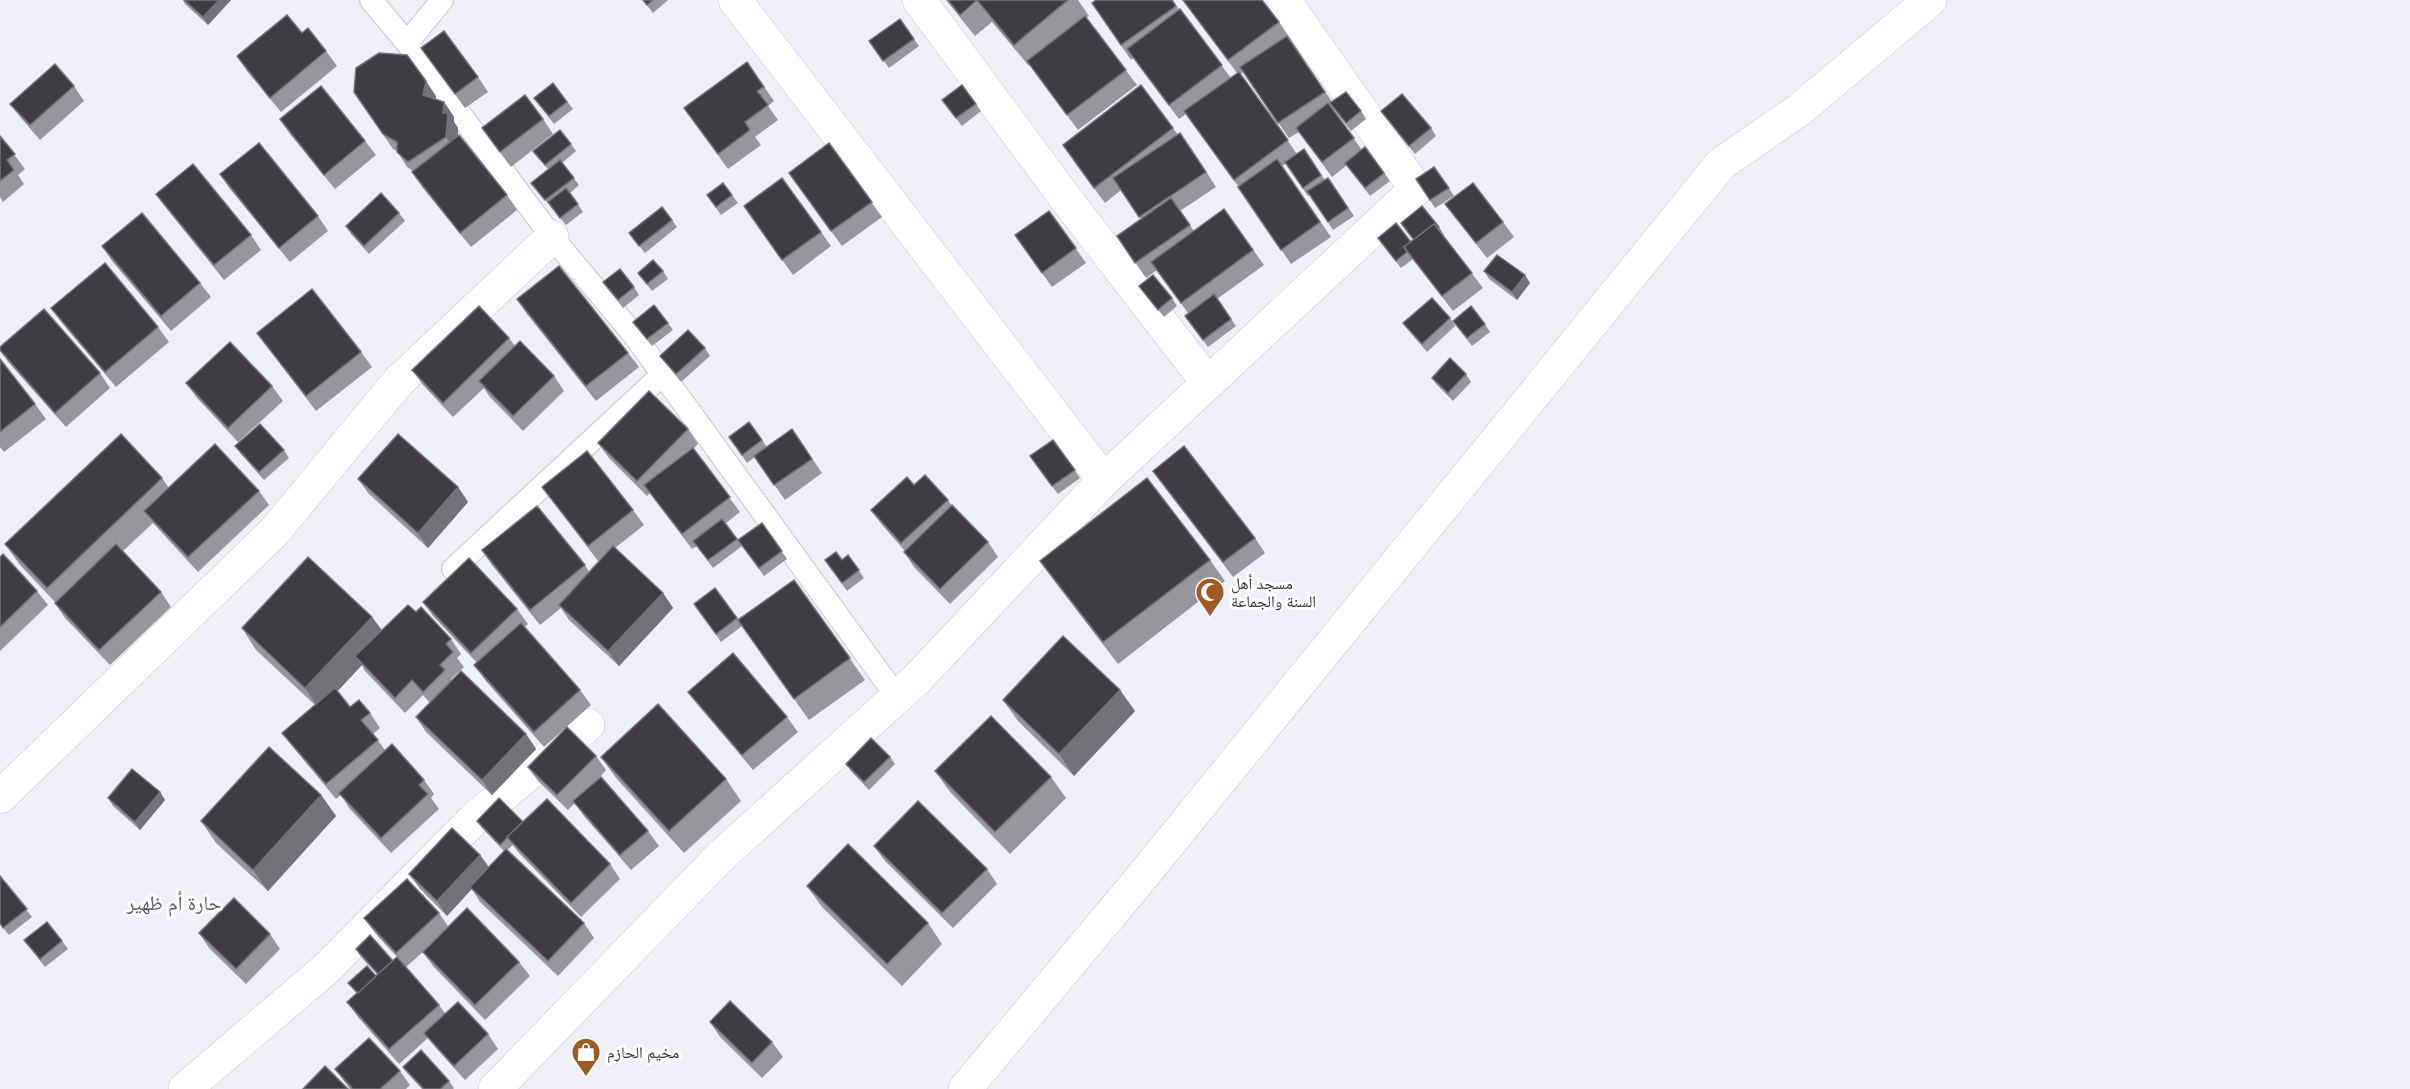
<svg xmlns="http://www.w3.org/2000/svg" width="2410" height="1089" font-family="'Open Sans','Noto Naskh Arabic',sans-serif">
	<rect width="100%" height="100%" fill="#efeff7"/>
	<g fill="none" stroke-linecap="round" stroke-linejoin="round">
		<g stroke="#c7c7cf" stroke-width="24">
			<g id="service">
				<polyline points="371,0 407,43 442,0"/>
				<polyline points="407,43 552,237 634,335 897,697"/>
				<polyline points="453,569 663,374"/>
			</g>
		</g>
		<g stroke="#c7c7cf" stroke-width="34">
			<g id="minor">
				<polyline points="735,0 1104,480"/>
				<polyline points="919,0 1066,199 1208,383"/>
				<polyline points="0,797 274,532 398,382 552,237"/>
				<polyline points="185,1089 327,968 474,819 588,725"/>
				<polyline points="495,1089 721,856 916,680 1104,480 1416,189 1284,0"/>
			</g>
		</g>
		<g stroke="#c7c7cf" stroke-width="34">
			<polyline id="tertiary" points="965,1089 1141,878 1721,164 1799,110 1930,0"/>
		</g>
		<use href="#service" stroke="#fff" stroke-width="22"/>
		<use href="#minor" stroke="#fff" stroke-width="33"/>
		<use href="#tertiary" stroke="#fff" stroke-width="33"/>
	</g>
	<g fill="#97969c">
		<polygon points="183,0 231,0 208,25 185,4"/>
		<polygon points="643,0 668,0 653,13"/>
		<polygon points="946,0 1078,0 1089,16 1086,18 1137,85 1078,130 1030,65 1029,66 992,22 975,36"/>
		<polygon points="1172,0 1231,78 1237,73 1183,0 1279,22 1332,102 1361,111 1366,119 1351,131 1333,108 1332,109 1362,150 1365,147 1390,181 1370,196 1347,165 1332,177 1299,132 1289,138 1243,72 1240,74 1297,154 1304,149 1325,180 1328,178 1354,216 1333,230 1310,195 1308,196 1286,164 1282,166 1331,237 1291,264 1238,186 1186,114 1179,119 1133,58 1131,60 1092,3"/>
		<polygon points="900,19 919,46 889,68 869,41"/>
		<polygon points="302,33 326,51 337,66 281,112 247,71 237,56"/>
		<polygon points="421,48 478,77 488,92 465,108"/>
		<polygon points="747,62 774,101 768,106 778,120 755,137 761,145 728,169 684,108"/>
		<polygon points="553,83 573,109 554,124 534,98"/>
		<polygon points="962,85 981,111 962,126 942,100"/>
		<polygon points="1141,85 1178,135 1191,148 1216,187 1180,211 1194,231 1224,209 1264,265 1217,299 1236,326 1208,347 1185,316 1188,313 1157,270 1146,278 1117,236 1141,219 1121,190 1105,203 1073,160"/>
		<polygon points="74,86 84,101 40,140 21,118 10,104"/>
		<polygon points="354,92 436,96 436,100 444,102 454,117 454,122 458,128 458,136 507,195 517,210 471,247 422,187 412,172 413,171 407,167 397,151 393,149"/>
		<polygon points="1381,111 1431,128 1436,136 1415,154"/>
		<polygon points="280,119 365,141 376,155 335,189 290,134"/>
		<polygon points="543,119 553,134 511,167 482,128"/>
		<polygon points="560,130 576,151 562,163 579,185 570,193 583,212 566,225 531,183 548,169 533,151"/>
		<polygon points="0,136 25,169 18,175 24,184 3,202 0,197"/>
		<polygon points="829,143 882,217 842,246 789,173"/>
		<polygon points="1434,167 1454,196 1435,208 1416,179"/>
		<polygon points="220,174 318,216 328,231 290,262 230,189"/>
		<polygon points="782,178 831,246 793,275 744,206"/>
		<polygon points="723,183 738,203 721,215 707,195"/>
		<polygon points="156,194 251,235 261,250 224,280 167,209"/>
		<polygon points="1445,204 1503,222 1514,237 1487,258"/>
		<polygon points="1049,211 1086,263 1052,287 1015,235"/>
		<polygon points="399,213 405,221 369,254 351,234 346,226"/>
		<polygon points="672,220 677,227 645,253 629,233"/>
		<polygon points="1401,223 1439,227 1444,235 1443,236 1483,288 1453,311 1413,259 1401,268 1378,238 1411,242 1413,240"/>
		<polygon points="102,246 200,283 211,297 171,331 112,261"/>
		<polygon points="663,271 668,279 652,291 638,273"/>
		<polygon points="1484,271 1530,283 1517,300 1489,279"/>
		<polygon points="603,282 634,287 639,295 623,308"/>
		<polygon points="1139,286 1172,298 1177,306 1164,317"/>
		<polygon points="517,299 628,353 639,367 596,401 527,314"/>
		<polygon points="51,308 158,327 169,342 116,387 62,323"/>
		<polygon points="1450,318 1455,326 1427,352 1409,331 1403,323"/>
		<polygon points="1453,321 1485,324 1490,332 1472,346"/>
		<polygon points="633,322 668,323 673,330 652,346"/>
		<polygon points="257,333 361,352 372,367 316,411"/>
		<polygon points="509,338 515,346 554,376 564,391 523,431 489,396 484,388 453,417 423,385 412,370"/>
		<polygon points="705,348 710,356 681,382 660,356"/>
		<polygon points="0,350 100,373 110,388 66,427 9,363"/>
		<polygon points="0,359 35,404 46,419 4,452 0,447"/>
		<polygon points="1466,374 1471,382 1453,401 1437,385 1432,378"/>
		<polygon points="186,383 272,386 283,401 238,442 197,398"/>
		<polygon points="749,422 767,447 792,429 822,473 785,500 755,457 747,463 729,437"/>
		<polygon points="688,429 698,444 693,449 740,512 726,523 742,546 713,568 697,546 692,549 650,493 647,496 609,458 598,443"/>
		<polygon points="1053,440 1080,478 1058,494 1030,456"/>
		<polygon points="235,446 284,450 289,458 264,480 241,454"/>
		<polygon points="1153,471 1255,538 1265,553 1233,577"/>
		<polygon points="162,478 169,488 259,491 269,505 198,572 153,523 123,551 161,592 171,607 110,665 65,618 55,603 55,602 20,565 5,544"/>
		<polygon points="358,479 458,487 468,502 428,548 368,493"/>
		<polygon points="914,485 948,500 952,506 988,542 998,557 950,604 914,567 904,552 905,551 882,525 871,510"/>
		<polygon points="542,487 633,510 644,525 615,548 663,593 673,608 619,666 569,620 561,608 540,625 492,565 482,550 585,565 589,572 603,557 598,561"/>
		<polygon points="762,523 787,559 764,576 738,540"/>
		<polygon points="848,555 864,578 847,591 825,560 842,560"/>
		<polygon points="0,557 37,591 48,605 0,651"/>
		<polygon points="1210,560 1225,581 1118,664 1055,582 1040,561"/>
		<polygon points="794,580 865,680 809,720 742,626 721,642 694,604 715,588 738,620"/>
		<polygon points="423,602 517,609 528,624 524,627 580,690 591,705 544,747 485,680 474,665 477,663 433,616"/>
		<polygon points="416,612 451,639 461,654 457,658 464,667 451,679 452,680 526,734 536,749 492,795 426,732 416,717 430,703 423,695 405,713 365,671 362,665 337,691 350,707 370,713 380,728 373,734 385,750 424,780 434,794 431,798 439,809 391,853 349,808 341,795 336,799 293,747 282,733 315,705 256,650 242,628 372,617 382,630"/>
		<polygon points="688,692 787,717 798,732 753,770 699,706"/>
		<polygon points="1003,700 1135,711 1074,776 1018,721"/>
		<polygon points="596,756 606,770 599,778 648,831 659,846 631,870 584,816 575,803 568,810 538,781 528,767"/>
		<polygon points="601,757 726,779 741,801 684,853 616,778"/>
		<polygon points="890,757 895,764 869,790 851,771 846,764"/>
		<polygon points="935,771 1051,777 1066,798 1010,854 950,792"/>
		<polygon points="321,795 336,816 268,891 216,843 201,821"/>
		<polygon points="108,798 165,800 140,830 113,806"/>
		<polygon points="477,821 523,822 610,864 620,879 581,917 518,852 513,845 507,850 584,923 594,938 558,976 480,902 472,889 447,916 420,889 409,874 480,855 489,867 504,851 482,828"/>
		<polygon points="874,846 987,869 997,884 953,928 885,861"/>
		<polygon points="0,876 32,917 9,935 0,924"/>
		<polygon points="807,886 928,923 942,944 902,986 822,907"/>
		<polygon points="439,913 448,926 519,962 530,976 485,1020 433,966 423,952 406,967 375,933 364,918"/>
		<polygon points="199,933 270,934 280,949 246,984 209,948"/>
		<polygon points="24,940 62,941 68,949 45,967"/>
		<polygon points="356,949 393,961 439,1005 445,1013 488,1034 498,1049 465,1080 435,1047 428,1038 399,1064 358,1017 347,1002 357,994 348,983 376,976 378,975 361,957"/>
		<polygon points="710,1022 772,1042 783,1057 762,1078 720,1037"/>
		<polygon points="403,1067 449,1081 454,1088 453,1089 422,1089 408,1074"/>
		<polygon points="335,1069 400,1071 410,1085 406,1089 350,1089"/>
	</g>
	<g fill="#747278">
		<polygon points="219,0 231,0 208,25 203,17"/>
		<polygon points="426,81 436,96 433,110 423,95"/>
		<polygon points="444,102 454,117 454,122 458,128 456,152 446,137 443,113"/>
		<polygon points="1525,275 1530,283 1517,300 1512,292"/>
		<polygon points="458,487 468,502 428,548 418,533"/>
		<polygon points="663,593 673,608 619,666 608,651"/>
		<polygon points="372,617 387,638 355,656 362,665 320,710 305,688"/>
		<polygon points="1120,690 1135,711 1074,776 1059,754"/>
		<polygon points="526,734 536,749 492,795 482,780"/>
		<polygon points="160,792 165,800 140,830 135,822"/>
		<polygon points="321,795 336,816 268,891 253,870"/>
		<polygon points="480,855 490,869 447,916 437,901"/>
	</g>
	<g fill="#3f3c42" stroke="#747278" stroke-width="1.5">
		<polygon points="184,0 219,0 203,17"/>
		<polygon points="643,0 653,0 647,5"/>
		<polygon points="948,0 1068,0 1014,45 977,0 960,15"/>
		<polygon points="1096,0 1172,0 1176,6 1121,45 1092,3"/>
		<polygon points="1183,0 1262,0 1279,22 1228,60"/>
		<polygon points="1180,9 1222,65 1169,105 1127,49"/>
		<polygon points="287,15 302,33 308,28 326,51 270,98 237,56"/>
		<polygon points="1085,16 1126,70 1067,115 1027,61"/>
		<polygon points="900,19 914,39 883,61 869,41"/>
		<polygon points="444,31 478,77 455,94 421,48"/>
		<polygon points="1287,36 1325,92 1278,123 1240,67"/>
		<polygon points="379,53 407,55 426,81 423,95 444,102 443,113 448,113 446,137 408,162 397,152 397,142 383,134 354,92 356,68"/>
		<polygon points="747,62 764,87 757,91 768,105 745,122 750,130 718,154 684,108"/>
		<polygon points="55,64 74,86 30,125 10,104"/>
		<polygon points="1239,72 1288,140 1234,180 1184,111"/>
		<polygon points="553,83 567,102 549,116 534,98"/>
		<polygon points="962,85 976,104 956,118 942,100"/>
		<polygon points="1141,85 1173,128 1094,188 1063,145"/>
		<polygon points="321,86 365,141 324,175 280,119"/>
		<polygon points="1346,92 1361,111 1346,123 1330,103"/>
		<polygon points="1402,94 1431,128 1409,146 1381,111"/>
		<polygon points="525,95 543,119 500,152 482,128"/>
		<polygon points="1328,103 1354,138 1322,162 1296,128"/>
		<polygon points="560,130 571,144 545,165 533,151"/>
		<polygon points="1180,133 1206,172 1139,217 1113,178"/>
		<polygon points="459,135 507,195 460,233 412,172"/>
		<polygon points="0,136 15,154 7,160 14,170 0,181"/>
		<polygon points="259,143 318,216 279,248 220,174"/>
		<polygon points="829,143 872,202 831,231 789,173"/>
		<polygon points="1365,147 1384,173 1365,188 1345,163"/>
		<polygon points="1304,149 1321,175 1303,188 1285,162"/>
		<polygon points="1277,159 1320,222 1281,250 1238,187"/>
		<polygon points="560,160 574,178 545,200 531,183"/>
		<polygon points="193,164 251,235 214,265 156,194"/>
		<polygon points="1434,167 1449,188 1430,200 1416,179"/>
		<polygon points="782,178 821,232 782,260 744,206"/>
		<polygon points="1328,178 1348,208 1328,222 1307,191"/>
		<polygon points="723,183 732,195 716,207 707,195"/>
		<polygon points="1473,183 1503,222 1476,243 1445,204"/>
		<polygon points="566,188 578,204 560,218 548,202"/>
		<polygon points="381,193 399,213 364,246 346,226"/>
		<polygon points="1171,198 1190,225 1135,263 1117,236"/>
		<polygon points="1422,206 1439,227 1438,228 1434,224 1414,240 1401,223"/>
		<polygon points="662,207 672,220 639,246 629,233"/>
		<polygon points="1224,209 1253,250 1181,303 1151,262"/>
		<polygon points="1049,211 1076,248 1042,273 1015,235"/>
		<polygon points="142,213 200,283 161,316 102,246"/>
		<polygon points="1396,223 1411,242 1404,247 1407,252 1396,261 1378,238"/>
		<polygon points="1434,224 1472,273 1442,296 1404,247"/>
		<polygon points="1497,255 1525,275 1512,292 1484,271"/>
		<polygon points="653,260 663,271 647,284 638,273"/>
		<polygon points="105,263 158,327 105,372 51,308"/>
		<polygon points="559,266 628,353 586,386 517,299"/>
		<polygon points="620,269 634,287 618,300 603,282"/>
		<polygon points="1153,275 1172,298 1158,310 1139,286"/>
		<polygon points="312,289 361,352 306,396 257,333"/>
		<polygon points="1214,294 1231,319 1203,340 1185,316"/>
		<polygon points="1432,298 1450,318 1422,344 1403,323"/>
		<polygon points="654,305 668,323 647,339 633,322"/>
		<polygon points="479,306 509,338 443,403 412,370"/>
		<polygon points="1471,306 1485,324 1467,338 1453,321"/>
		<polygon points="44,309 100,373 55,413 0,350 0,347"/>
		<polygon points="688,330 705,348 676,374 660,356"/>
		<polygon points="520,341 554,376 513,416 479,381"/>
		<polygon points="230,342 272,386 228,428 186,383"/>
		<polygon points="1450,358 1466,374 1448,393 1432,378"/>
		<polygon points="0,359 35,404 0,432"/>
		<polygon points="649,391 688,429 637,481 598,443"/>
		<polygon points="749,422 762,440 742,455 729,437"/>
		<polygon points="260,424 284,450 259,472 235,446"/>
		<polygon points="792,429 812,459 774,485 754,456"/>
		<polygon points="121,434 162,478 47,588 5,544"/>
		<polygon points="398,434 458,487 418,533 358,479"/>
		<polygon points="1053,440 1075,470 1052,486 1030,456"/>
		<polygon points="215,444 259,491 188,557 144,511"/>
		<polygon points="1184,446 1255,538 1223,562 1153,471"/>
		<polygon points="693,448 730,497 682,534 644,485"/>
		<polygon points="587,451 633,510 588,546 542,487"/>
		<polygon points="925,475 948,500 901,543 871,510 907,477 914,485"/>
		<polygon points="1147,478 1210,560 1103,642 1040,561"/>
		<polygon points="952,505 988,542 940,589 904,552"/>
		<polygon points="537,506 585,565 530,610 482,550"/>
		<polygon points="722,519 737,539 708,560 693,541"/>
		<polygon points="762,523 782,551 759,568 738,540"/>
		<polygon points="116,544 161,592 99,650 55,603"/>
		<polygon points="613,546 663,593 608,651 559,605"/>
		<polygon points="836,552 842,560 848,555 859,570 842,583 825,560"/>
		<polygon points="3,554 37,591 0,627 0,557"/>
		<polygon points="308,557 372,617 305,688 242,628"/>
		<polygon points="469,558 517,609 471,653 423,602"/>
		<polygon points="794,580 850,658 794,699 738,620"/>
		<polygon points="715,588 737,618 716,634 694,604"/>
		<polygon points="408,605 416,612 421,607 451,639 446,644 453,652 440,665 445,670 423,692 412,680 395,698 355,656"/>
		<polygon points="521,623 580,690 534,732 474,665"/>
		<polygon points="1063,636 1120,690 1059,754 1003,700"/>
		<polygon points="733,653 787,717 742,755 688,692"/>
		<polygon points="461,671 526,734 482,780 416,717"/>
		<polygon points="335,688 350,707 359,700 370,713 361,720 378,740 326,784 282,733"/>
		<polygon points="658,704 726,779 669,831 601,757"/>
		<polygon points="991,716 1051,777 995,832 935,771"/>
		<polygon points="567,727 596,756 557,795 528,767"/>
		<polygon points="871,738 890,757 864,782 846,764"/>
		<polygon points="392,744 424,780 419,785 428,794 381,838 339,793"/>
		<polygon points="269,747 321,795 253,870 201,821"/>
		<polygon points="132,769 160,792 135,822 108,798"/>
		<polygon points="601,777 648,831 620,855 573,801"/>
		<polygon points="499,798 523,822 500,845 477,821"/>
		<polygon points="547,799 610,864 571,903 507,837"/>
		<polygon points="918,801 987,869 942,913 874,846"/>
		<polygon points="452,828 480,855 437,901 409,874"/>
		<polygon points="848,844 928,923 887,964 807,886"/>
		<polygon points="506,849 584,923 548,961 470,887"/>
		<polygon points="0,876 27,909 3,928 0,923"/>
		<polygon points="407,879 439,913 396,953 364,918"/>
		<polygon points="234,898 270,934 236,969 199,933"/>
		<polygon points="467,908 519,962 475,1005 423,952"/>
		<polygon points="47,922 62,941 40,959 24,940"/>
		<polygon points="370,935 393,961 378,974 356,949"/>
		<polygon points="397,957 439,1005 389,1049 347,1002"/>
		<polygon points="367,966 376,976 358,993 348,983"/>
		<polygon points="730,1001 772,1042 752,1063 710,1022"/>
		<polygon points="458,1002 488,1034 454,1066 424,1033"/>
		<polygon points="369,1038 400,1071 380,1089 353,1089 335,1069"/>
		<polygon points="421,1050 449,1081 440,1089 424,1089 403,1067"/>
		<polygon points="325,1066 348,1089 303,1089"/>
	</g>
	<defs>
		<g id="mosque-pin" transform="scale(1.5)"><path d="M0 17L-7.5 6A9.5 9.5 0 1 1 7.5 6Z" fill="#9c5b26" stroke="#fdfdfe"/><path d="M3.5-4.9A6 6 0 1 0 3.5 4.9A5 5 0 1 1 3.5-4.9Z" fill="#fff"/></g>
		<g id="shop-pin" transform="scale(1.5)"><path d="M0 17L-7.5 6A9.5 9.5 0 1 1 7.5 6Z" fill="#9c5b26" stroke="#fdfdfe"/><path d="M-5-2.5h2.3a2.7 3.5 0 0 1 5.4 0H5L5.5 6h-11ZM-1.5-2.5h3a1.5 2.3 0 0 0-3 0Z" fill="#fff"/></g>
	</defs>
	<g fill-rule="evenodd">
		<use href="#mosque-pin" x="1210" y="592"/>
		<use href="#shop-pin" x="586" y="1052"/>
	</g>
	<g text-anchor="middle" stroke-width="6" stroke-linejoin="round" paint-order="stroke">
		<g font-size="16" fill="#313134" stroke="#fdfdfe" text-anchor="start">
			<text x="1231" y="589">مسجد أهل<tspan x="1231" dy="18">السنة والجماعة</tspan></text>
			<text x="607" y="1058">مخيم الحازم</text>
		</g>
		<g font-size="20" fill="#57575e" stroke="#fdfdfe">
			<text x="174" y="910">حارة أم ظهير</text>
		</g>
	</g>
</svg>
